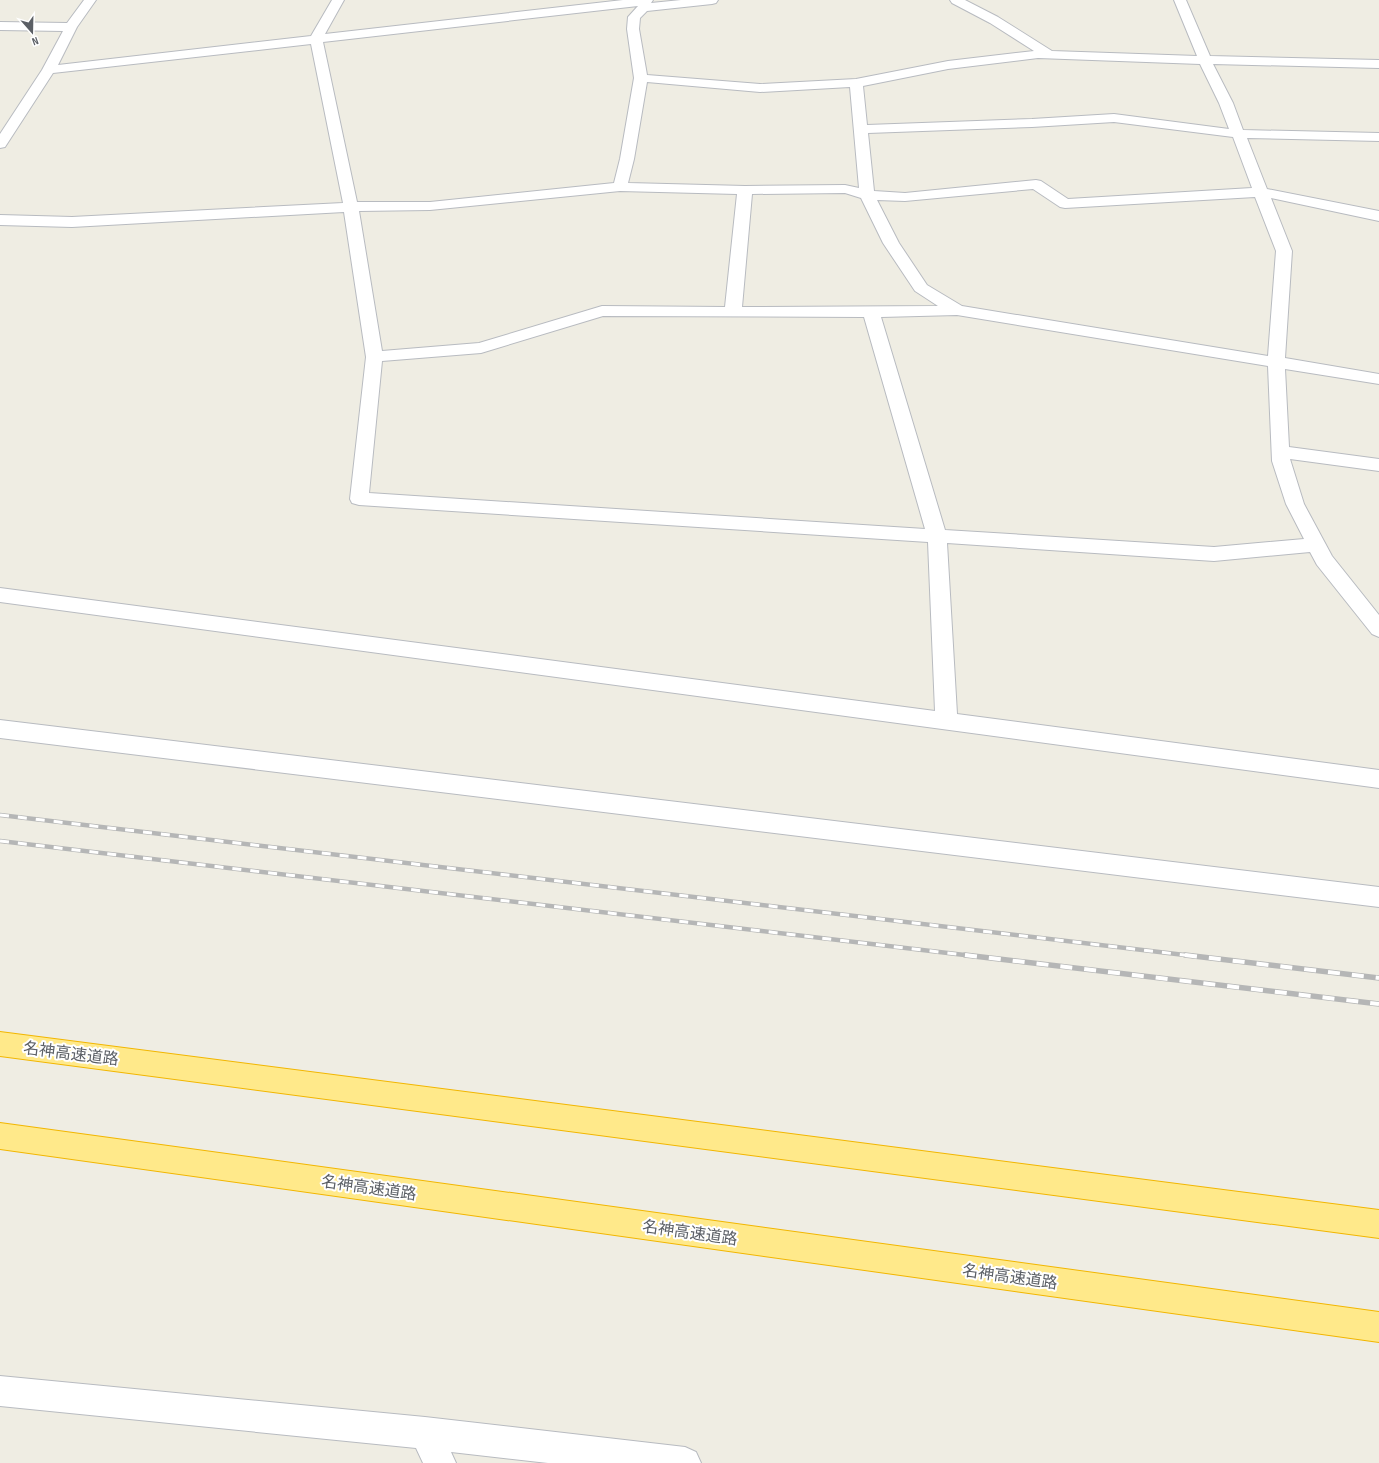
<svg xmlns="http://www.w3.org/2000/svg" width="1379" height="1463" font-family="'Sofia Sans Condensed','Noto Sans JP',sans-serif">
	<rect width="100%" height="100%" fill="#efede3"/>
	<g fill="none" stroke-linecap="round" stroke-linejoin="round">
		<g stroke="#b8bbc0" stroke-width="2">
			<g id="minor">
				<path d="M84,0H96L77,27L58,65L311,36L332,0H344L325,34L623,0H653L651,3L681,0H718L716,3L712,4L647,11L640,18L639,29L647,75L760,84L856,79L948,61L1034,51L990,23L952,3L950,0H965L998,17L1052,51L1197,56L1174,0H1186L1210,56L1379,60V68L1213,64L1233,103L1243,130L1379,133V141L1247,138L1267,189L1379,211V221L1271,198L1292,251L1285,358L1379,374V384L1285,369L1289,447L1379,459V471L1290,459L1304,504L1332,556L1379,615V637L1372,634L1317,565L1310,552L1214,561L947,543L957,714L1379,770V788L0,602V588L935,711L928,542L359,505L352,503L350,499L366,357L344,212L72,227L0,225V215L72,217L343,203L311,44L53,73L5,147L0,148V134L42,70L63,31L0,30V22L67,23ZM638,6L628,17L627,29L634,78L620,159L614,183L430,202H357L323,42ZM1038,58L1200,64L1219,103L1229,129L1114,114L1032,119L867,125L863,86L948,69ZM647,82L760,92L850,87L859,188L845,185L745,186L628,183L634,159ZM1114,122L1233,137L1252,188L1068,199L1041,181L1036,180L905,193L874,191L868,133L1032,127ZM1033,189L1060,207L1065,208L1255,197L1276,251L1268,356L962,306L927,285L899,243L877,200L905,201ZM620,191L737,194L725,307L602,306L479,343L382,351L359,211L430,210ZM845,193L861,198L883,243L915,291L938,306L742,307L752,194ZM957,315L1268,366L1272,461L1286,504L1304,539L1214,547L945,530L881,317ZM603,316L864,317L925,529L369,493L382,361L481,353Z"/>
				<polygon points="0,720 1379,887 1379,907 0,738"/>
				<polygon points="0,1376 425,1417 685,1447 696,1452 701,1463 548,1463 451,1452 456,1463 423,1463 416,1448 0,1406"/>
			</g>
		</g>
		<g stroke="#f2b600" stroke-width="2">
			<g id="highway">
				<polygon points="0,1032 1379,1210 1379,1238 0,1056"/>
				<polygon points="0,1123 1379,1312 1379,1342 0,1149"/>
			</g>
		</g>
		<use href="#minor" fill="#fff" fill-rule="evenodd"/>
		<use href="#highway" fill="#ffe98a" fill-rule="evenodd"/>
		<g stroke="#b5b6b6" stroke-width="4.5">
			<g id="rail-far1">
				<polyline points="0,815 1193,956"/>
				<polyline points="0,841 973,956"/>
			</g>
		</g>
		<g stroke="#b5b6b6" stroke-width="5.5">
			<g id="rail">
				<polyline points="965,955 1379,1004"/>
				<polyline points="1185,955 1379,978"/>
			</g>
		</g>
		<use href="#rail-far1" stroke="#fff" stroke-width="3" stroke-dasharray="9" stroke-linecap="butt"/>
		<use href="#rail" stroke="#fff" stroke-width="4" stroke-dasharray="12" stroke-linecap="butt"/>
	</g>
	<g text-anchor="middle" stroke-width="4" stroke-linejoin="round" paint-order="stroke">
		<g font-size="16" fill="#5b5f65" stroke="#fff">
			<text transform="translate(71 1053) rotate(7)" y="6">名神高速道路</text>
			<text transform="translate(369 1187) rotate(8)" y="6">名神高速道路</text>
			<text transform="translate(690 1232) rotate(8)" y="6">名神高速道路</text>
			<text transform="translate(1010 1276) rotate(8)" y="6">名神高速道路</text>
		</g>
	</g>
	<g transform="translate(32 32) rotate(160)" stroke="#ffffff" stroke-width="3" paint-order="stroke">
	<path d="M0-3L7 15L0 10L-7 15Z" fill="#5b5f65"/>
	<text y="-6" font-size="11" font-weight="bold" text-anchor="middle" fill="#5b5f65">N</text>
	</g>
</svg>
